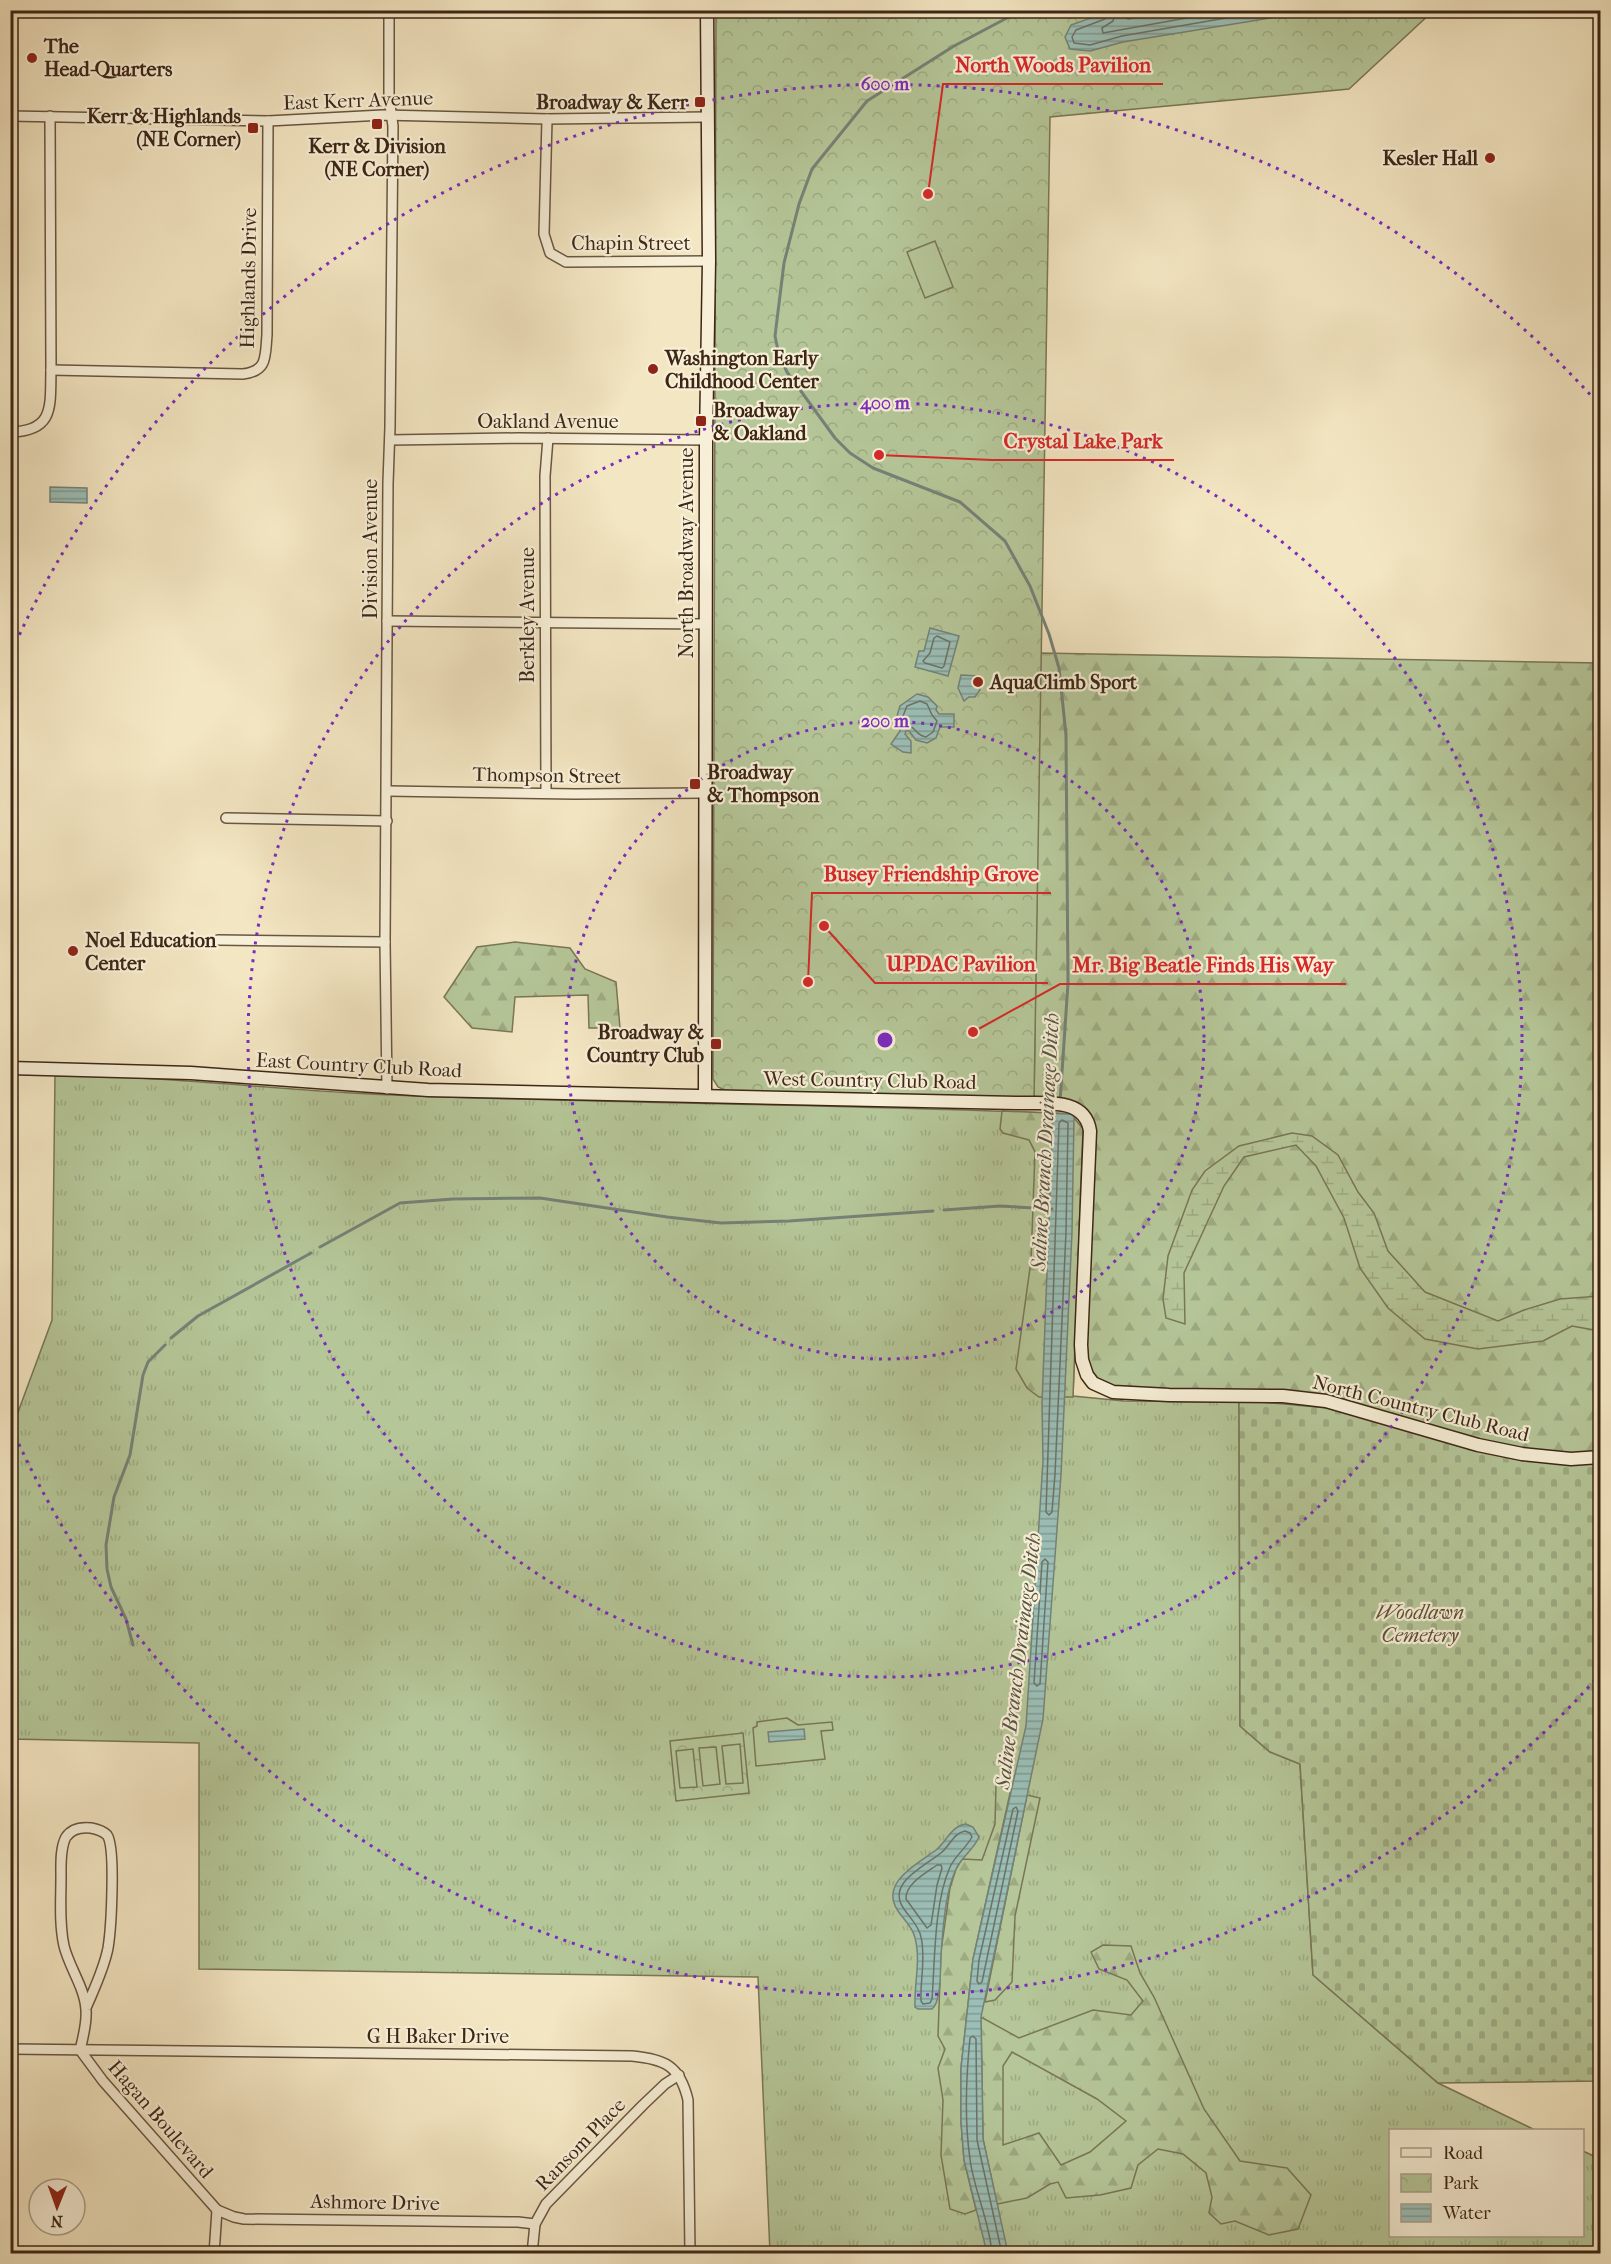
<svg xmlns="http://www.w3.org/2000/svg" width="1611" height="2264" font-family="'IM FELL French Canon',serif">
	<defs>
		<pattern id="grass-tufts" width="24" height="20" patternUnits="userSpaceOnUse" patternTransform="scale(1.5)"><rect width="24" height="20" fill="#b5c698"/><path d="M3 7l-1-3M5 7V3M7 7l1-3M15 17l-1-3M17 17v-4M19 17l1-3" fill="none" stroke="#9daa82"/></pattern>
		<pattern id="forest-firs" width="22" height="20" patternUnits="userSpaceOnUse" patternTransform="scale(1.5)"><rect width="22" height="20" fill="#b5c698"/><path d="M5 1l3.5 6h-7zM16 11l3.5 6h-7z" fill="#9daa82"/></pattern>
		<pattern id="wetland-marsh" width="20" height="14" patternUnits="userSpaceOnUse" patternTransform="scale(1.5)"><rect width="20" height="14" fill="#b5c698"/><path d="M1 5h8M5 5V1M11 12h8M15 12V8" fill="none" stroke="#9daa82"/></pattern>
		<pattern id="cemetery-stones" width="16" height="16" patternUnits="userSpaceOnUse" patternTransform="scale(1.5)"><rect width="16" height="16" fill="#b5c698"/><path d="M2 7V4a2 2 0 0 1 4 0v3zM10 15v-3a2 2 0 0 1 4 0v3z" fill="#9daa82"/></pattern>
		<pattern id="park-crowns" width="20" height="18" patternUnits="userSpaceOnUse" patternTransform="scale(1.5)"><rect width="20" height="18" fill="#b5c698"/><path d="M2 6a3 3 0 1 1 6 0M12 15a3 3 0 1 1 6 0" fill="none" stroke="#9daa82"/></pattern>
		<pattern id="water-rules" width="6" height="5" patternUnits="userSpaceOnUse" patternTransform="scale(1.5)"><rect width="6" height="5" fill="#9bbfb7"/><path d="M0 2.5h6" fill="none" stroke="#809b94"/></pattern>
	</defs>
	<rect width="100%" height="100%" fill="#f3e6c2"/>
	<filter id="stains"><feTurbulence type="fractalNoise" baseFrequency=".00333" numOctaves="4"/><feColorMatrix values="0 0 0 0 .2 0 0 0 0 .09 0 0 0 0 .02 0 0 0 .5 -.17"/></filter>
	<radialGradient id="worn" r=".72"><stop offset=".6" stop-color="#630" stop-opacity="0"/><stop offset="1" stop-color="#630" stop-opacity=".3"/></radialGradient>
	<path fill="url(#grass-tufts)" stroke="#797657" stroke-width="1.5" d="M55,1076C167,1075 279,1091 392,1095C618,1104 845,1104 1071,1114L1083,1129V1151L1073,1396L1124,1401L1239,1402L1240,1726L1270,1752L1300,1764L1313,1975L1438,2083L1535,2130H1390V2236H1582L1583,2151L1600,2159V2253H770L758,1977L199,1969V1743L11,1739L10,1434L52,1320Z"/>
	<g fill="url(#forest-firs)" stroke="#797657" stroke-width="1.5" fill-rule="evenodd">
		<polygon points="1040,653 1600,663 1600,1457 1550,1458 1326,1401 1132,1394 1087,1375 1084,1114 1034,1104"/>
		<polygon points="515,942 570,948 585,969 616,982 620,1028 589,1028 588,995 515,997 512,1032 472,1028 444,997 477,947"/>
		<polygon points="1002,1111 1071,1114 1083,1129 1073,1397 1039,1397 1027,1388 1016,1369 1031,1261 1035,1152 1029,1140 1003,1133 1000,1129"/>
		<polygon points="996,1785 1011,1789 973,1959 961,2068 961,2122 964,2160 976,2210 965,2214 950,2209 941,2155 943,2100 938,2068 945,2049 938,2036 941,1951 950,1888 956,1869 962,1859 982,1860 995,1824"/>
		<polygon points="1027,1795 1040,1798 1015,1916 1012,1982 995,2000 985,2002"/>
		<path d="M1103,1945L1131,1946L1140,1973L1154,1997L1204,2109L1240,2161L1287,2168L1311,2195L1298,2229L1269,2235L1235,2221L1221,2224L1209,2213L1212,2197L1206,2173L1183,2154L1158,2149L1138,2165L1131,2188L1100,2195L1066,2198L1058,2182L1050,2184L1027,2198L997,2204L983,2139L981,2017L1019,2038L1093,2010L1131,2015L1143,2001L1127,1980L1099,1969L1091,1952ZM1012,2052L1097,2099L1126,2121L1090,2152L1061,2165L1039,2133L1003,2145V2066Z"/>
	</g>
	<polygon fill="url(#wetland-marsh)" stroke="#797657" stroke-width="1.5" points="1292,1133 1312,1136 1338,1155 1358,1192 1374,1213 1388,1251 1425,1292 1498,1321 1524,1310 1560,1299 1600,1296 1600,1331 1572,1326 1543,1341 1478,1349 1425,1339 1388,1308 1360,1268 1344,1218 1316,1166 1296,1145 1244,1157 1224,1186 1184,1273 1185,1324 1166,1318 1163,1299 1168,1256 1192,1190 1205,1171 1239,1146"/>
	<polygon fill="url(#cemetery-stones)" stroke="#797657" stroke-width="1.5" points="1239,1402 1262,1402 1328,1408 1514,1459 1577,1464 1600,1463 1600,2081 1438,2083 1313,1975 1300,1764 1270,1752 1240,1726"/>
	<g fill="url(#park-crowns)" stroke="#797657" stroke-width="1.5">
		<polygon points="716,11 1433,11 1349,89 1050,117 1034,1100 729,1092 718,1087 713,1079"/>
		<polygon points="743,1733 749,1793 676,1801 670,1741"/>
	</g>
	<g fill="#b5c698" stroke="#797657" stroke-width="1.5">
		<polygon points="935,241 953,287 925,298 907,252"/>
		<polygon points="787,1718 798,1725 832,1722 833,1730 821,1731 825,1759 756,1766 753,1728 757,1726 757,1722"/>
		<polygon points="740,1744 743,1783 726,1784 722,1746"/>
		<polygon points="716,1747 720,1784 703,1786 699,1748"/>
		<polygon points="693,1749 697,1787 680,1788 676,1751"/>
	</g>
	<g fill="url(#water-rules)" stroke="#758277" stroke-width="1.5">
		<polygon points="1110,11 1110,10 1313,11 1123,42 1090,51 1070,49 1065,37 1071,25"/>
		<polygon points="50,487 87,488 87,503 50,502"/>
		<polygon points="930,628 959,636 948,676 915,667 919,651 924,651"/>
		<polygon points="961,675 978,676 977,683 980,690 975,697 969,697 964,701 958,688"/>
		<polygon points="917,694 928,697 937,706 936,710 939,714 954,714 954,727 940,727 936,738 927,743 916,740 909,731 906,731 905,734 911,741 911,753 903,752 891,744 900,731 897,716 900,706"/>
		<polygon points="1053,1113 1071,1114 1074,1117 1072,1232 1061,1475 1043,1719 981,2017 983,2139 1008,2253 987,2253 964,2160 961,2122 961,2068 973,1959 1026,1726 1043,1461 1042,1404"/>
		<polygon points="804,1729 805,1739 769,1742 768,1732"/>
		<path d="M966,1824L973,1827L979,1837C974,1849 963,1856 957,1867C945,1890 943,1929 941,1955C940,1968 942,2001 932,2009H918L915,2007C914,1984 921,1960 915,1938C913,1927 904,1920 898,1911C879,1883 917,1864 936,1850C947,1841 951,1826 966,1824Z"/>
	</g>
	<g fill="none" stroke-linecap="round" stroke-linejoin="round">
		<g stroke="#6c7266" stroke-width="1.5">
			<polyline points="1109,10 1105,19 1076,30 1072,37 1074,43 1090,45 1122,36 1272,10"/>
			<polyline points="1116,10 1113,21 1102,28 1103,33 1231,10"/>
			<polyline points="1125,10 1126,17 1128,19 1182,10"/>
			<polygon points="937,636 950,642 944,666 942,668 925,663 923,661 930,653 934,638"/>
			<path d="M920,701L927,704L932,715L937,721L933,732L926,737C916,736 915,726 906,724L903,716L907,706Z"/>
			<polygon points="1062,1120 1068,1123 1066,1232 1055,1474 1052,1512 1049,1515 1046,1512 1059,1123"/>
			<polygon points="1045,1559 1048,1562 1040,1684 1037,1686 1034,1683 1042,1562"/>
			<polygon points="1016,1807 1018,1811 982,1982 979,1984 977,1981 979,1960 1013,1809"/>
			<path d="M965,1831L970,1833L972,1837C966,1848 955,1856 950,1867C934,1903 935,1960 932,1999L930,2003L923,2004L921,2001C920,1980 926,1958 921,1937C919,1926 910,1918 904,1909C885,1883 926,1866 942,1852C950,1845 954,1833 965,1831Z"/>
			<path d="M937,1865H941L942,1868L937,1885L931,1925L927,1928L906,1899C905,1884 926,1873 937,1865Z"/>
			<path d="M992,2254C990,2222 974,2191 970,2159C964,2119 966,2078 970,2038L973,2036L976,2039L977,2140L1002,2254"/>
		</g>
		<g stroke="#758277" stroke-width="3">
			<polyline points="1022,10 954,46 867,101 812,169 799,204 784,263 775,336 779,355 787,372 835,438 850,453 873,468 960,502 1005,541 1030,586 1049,634 1059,668 1066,735 1068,983 1060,1102"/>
			<polyline points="944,1210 1000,1206 1052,1209"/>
			<polyline points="320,1247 400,1203 453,1199 540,1198 667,1217 721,1223 789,1221 933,1211"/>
			<polyline points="171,1338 198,1316 311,1253"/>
			<polyline points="133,1645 126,1619 111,1587 107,1569 106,1545 114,1497 130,1455 143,1375 148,1362 165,1345"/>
		</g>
		<g stroke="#6a5641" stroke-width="12">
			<g id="street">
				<polyline points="10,116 268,121 383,115 547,119 707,117"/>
				<polyline points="547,119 544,234 550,253 566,262 709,261"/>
				<path d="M51,370L243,374C268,371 265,356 267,335L268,121"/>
				<path d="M10,432C55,431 50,406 51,370L50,116"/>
				<polyline points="390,440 518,438 706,440"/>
				<polyline points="387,621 706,624"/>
				<polyline points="388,791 575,794 705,793"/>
				<polyline points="546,793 545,476 548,438"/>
				<polyline points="226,818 387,821"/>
				<polyline points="218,940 385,942"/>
				<polyline points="387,1089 385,942 388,483 390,427 393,126 389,98 389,10"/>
				<path d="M86,2008C94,1989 104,1969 108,1948C111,1930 116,1847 107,1835C103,1831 96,1829 91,1828C82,1827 72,1828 66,1837C60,1848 61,1865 61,1877C61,1900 59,1924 64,1946C69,1967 85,1988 86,2010C87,2023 83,2038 80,2050L103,2081L217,2210L234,2217L244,2219L518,2222L535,2224"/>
				<path d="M10,2049L632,2056C665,2059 680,2066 688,2100L690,2254"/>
				<polyline points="214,2254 217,2210"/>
				<polyline points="532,2254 535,2224 546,2204 643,2105 665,2084 679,2075"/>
			</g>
		</g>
		<g stroke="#3d2616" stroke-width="15">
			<g id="secondary">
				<path d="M10,1068L191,1073L428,1090L1016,1103C1042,1104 1085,1096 1090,1131L1081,1345L1082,1360L1087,1375L1093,1383L1113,1392L1169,1395L1283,1396L1326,1401L1478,1445L1522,1454L1571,1459L1600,1457"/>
				<polyline points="705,1096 706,440 709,261 707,10"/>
			</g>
		</g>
		<use href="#street" stroke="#f7efd7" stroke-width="9"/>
		<use href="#secondary" stroke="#f7efd7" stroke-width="12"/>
	</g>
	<g fill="none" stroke="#7b2cbf" stroke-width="3" stroke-dasharray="3 6">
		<circle cx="885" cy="1040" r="319"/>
		<circle cx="885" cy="1040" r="637"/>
		<path d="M1595 1680A956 956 0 0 1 12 1429M12 651A956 956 0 0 1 1595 400"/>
	</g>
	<g fill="#8f2418" stroke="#f7efd7" stroke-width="2">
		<circle cx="32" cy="58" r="6"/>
		<rect x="694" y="96" width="12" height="12" rx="3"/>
		<rect x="371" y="118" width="12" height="12" rx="3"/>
		<rect x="247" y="122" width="12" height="12" rx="3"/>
		<circle cx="1490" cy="158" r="6"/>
		<circle cx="653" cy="369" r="6"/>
		<rect x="695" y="415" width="12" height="12" rx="3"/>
		<circle cx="978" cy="682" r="6"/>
		<rect x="689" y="778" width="12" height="12" rx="3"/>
		<circle cx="73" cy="951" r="6"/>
		<rect x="710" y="1038" width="12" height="12" rx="3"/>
	</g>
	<g text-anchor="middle" stroke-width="4.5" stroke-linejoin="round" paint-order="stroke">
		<g font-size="20" font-weight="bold" fill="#3d2616" stroke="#f7efd7" text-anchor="start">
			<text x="44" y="53">The<tspan x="44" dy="23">Head-Quarters</tspan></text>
			<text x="688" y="109" text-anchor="end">Broadway &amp; Kerr</text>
			<text x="241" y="123" text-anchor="end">Kerr &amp; Highlands<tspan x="241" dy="23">(NE Corner)</tspan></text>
			<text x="377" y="153" text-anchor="middle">Kerr &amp; Division<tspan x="377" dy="23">(NE Corner)</tspan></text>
			<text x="1478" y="165" text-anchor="end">Kesler Hall</text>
			<text x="665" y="365">Washington Early<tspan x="665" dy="23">Childhood Center</tspan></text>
			<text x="713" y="417">Broadway<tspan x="713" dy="23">&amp; Oakland</tspan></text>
			<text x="990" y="689">AquaClimb Sport</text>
			<text x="707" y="779">Broadway<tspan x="707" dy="23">&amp; Thompson</tspan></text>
			<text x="85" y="947">Noel Education<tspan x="85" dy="23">Center</tspan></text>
			<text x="704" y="1039" text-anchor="end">Broadway &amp;<tspan x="704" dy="23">Country Club</tspan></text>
		</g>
		<g font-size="20" fill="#3d2616" stroke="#f7efd7">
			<text transform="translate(358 100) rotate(-2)" y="7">East Kerr Avenue</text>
			<text x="631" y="250">Chapin Street</text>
			<text transform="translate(248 278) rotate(-89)" y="7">Highlands Drive</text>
			<text x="548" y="428">Oakland Avenue</text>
			<text transform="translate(370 549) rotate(-90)" y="7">Division Avenue</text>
			<text transform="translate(686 553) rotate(-90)" y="7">North Broadway Avenue</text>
			<text transform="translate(527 615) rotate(-90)" y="7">Berkley Avenue</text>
			<text transform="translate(547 775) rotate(1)" y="7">Thompson Street</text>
			<text transform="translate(359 1065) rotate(3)" y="7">East Country Club Road</text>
			<text transform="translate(870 1080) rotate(1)" y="7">West Country Club Road</text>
			<text transform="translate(1421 1408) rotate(14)" y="7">North Country Club Road</text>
			<text x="438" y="2043">G H Baker Drive</text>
			<text transform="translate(161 2119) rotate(49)" y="7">Hagan Boulevard</text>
			<text transform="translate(580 2144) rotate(-46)" y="7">Ransom Place</text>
			<text transform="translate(375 2202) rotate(1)" y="7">Ashmore Drive</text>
		</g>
		<g font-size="20" font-style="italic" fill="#5b4e36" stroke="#f7efd7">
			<text x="1420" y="1619">Woodlawn<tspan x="1420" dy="23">Cemetery</tspan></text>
		</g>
		<g font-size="21" font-style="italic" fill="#595446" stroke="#f7efd7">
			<text transform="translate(1045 1142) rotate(-87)" y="7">Saline Branch Drainage Ditch</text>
			<text transform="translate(1018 1661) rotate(-83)" y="7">Saline Branch Drainage Ditch</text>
		</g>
	</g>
	<circle cx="885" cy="1040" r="9" fill="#7b2cbf" stroke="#f7efd7" stroke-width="3"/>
	<g font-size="18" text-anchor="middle" font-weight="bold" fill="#7b2cbf" stroke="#f7efd7" stroke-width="4.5" stroke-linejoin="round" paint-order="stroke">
		<text x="885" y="90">600 m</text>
		<text x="885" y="409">400 m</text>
		<text x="885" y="727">200 m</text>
	</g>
	<path fill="none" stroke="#d62828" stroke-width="2" d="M928 194L943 84H1163M879 455L992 460H1174M808 982L812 893H1051M824 926L875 983H1048M973 1032L1060 984H1346"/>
	<g fill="#d62828" stroke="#f7efd7" stroke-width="2">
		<circle cx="928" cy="194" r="6"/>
		<circle cx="879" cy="455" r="6"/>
		<circle cx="808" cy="982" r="6"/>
		<circle cx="824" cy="926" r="6"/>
		<circle cx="973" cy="1032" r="6"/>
	</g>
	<g font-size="21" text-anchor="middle" font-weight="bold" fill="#d62828" stroke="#f7efd7" stroke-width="4.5" stroke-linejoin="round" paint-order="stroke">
		<text x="1053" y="72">North Woods Pavilion</text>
		<text x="1083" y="448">Crystal Lake Park</text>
		<text x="931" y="881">Busey Friendship Grove</text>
		<text x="961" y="971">UPDAC Pavilion</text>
		<text x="1203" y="972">Mr. Big Beatle Finds His Way</text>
	</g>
	<rect width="1611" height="2264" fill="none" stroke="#f3e6c2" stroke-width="36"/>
	<rect x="12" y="12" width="1587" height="2240" fill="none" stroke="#3d2616" stroke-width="3"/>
	<rect x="18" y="18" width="1575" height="2228" fill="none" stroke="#3d2616" stroke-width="1.5"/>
	<rect x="1389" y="2129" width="195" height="108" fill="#f7efd7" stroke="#ad9f8a" stroke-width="1.5"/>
	<rect x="1401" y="2148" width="30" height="9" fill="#f7efd7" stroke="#ad9f8a" stroke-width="1.5"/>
	<text x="1443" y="2159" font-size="18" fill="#3d2616">Road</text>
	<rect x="1401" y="2174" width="30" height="18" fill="url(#park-crowns)" stroke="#ad9f8a" stroke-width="1.5"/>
	<text x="1443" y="2189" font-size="18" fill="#3d2616">Park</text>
	<rect x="1401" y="2204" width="30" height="18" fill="url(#water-rules)" stroke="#ad9f8a" stroke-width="1.5"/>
	<text x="1443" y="2219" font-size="18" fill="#3d2616">Water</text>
	<g transform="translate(57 2207) rotate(181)"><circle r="28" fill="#f7efd7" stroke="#ad9f8a" stroke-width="1.5"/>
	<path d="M0-4.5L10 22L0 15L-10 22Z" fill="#8f2418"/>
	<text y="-9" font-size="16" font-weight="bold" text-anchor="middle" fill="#3d2616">N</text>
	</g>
	<rect width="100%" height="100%" filter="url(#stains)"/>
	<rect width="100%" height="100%" fill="url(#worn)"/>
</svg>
